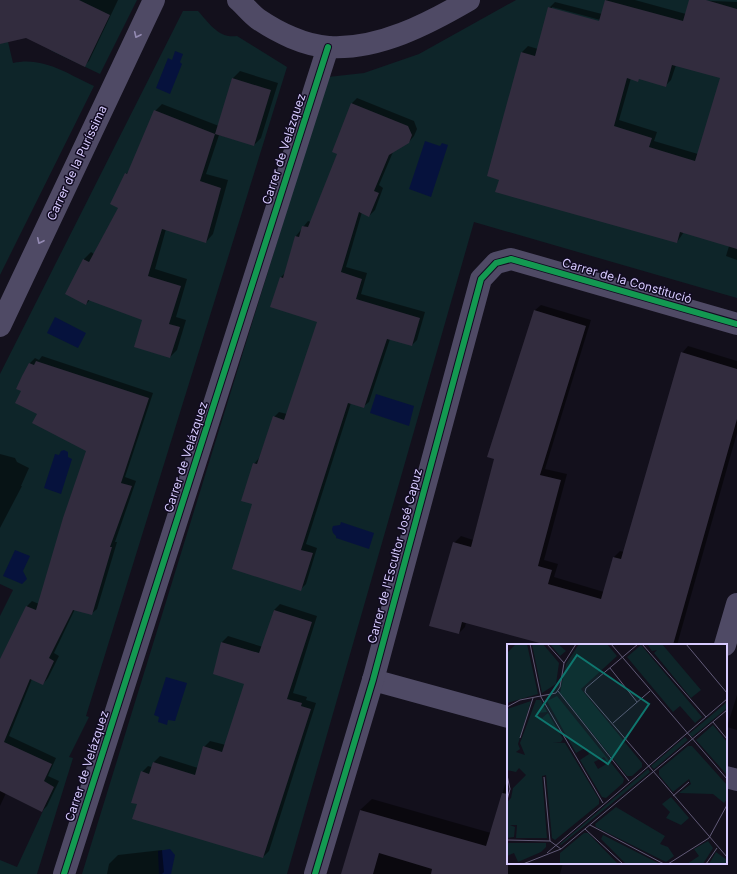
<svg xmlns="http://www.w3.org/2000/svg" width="737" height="874" font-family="Inter,sans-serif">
	<rect width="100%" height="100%" fill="#13101c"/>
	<g fill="#0e2529">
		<path d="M0,0H137L100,74L52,51L1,12L13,63C43,56 68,74 94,86L0,275Z"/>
		<polygon points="516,0 737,0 737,298 474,222 287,874 82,874 328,77 364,73 419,54"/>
		<path d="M183,11H198C209,23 219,39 237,36L287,67L86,716L89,717L69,757L73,758L37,874H0V860L17,867L48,800L0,776V616L13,590L0,584V374Z"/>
	</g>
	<g fill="#06123d">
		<polygon points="175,51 183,54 180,62 182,64 170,94 156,88 168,58 172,60"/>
		<polygon points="425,141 440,146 442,143 448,145 431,197 409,189"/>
		<polygon points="55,317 86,333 78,348 47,333"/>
		<polygon points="376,394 414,406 409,426 370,413"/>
		<polygon points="64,450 68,452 68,457 72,459 61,494 44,488 55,454 59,455 61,451"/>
		<polygon points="341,522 374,533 369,549 336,538 336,536 333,533 332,529 333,526 340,525"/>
		<polygon points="15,550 30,556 23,571 27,579 22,584 3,576"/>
		<polygon points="166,677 187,683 175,721 168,720 167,725 158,722 159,717 154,715"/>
		<polygon points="170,849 175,855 171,874 159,874 158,851"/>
	</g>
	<g fill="#0007" fill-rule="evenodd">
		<polygon points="0,0 118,0 89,61 85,65 26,37 0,43"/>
		<path d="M606,0H635L686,14L690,0L737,2V260L726,256L729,246L684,232L677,242L500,179L522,52L528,46L538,49L549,8L555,2L602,14ZM552,7L604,21V23L552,9ZM676,65L721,77L698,154L654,141L657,132L619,120L631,78L638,80L640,78L665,86L671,80Z"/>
		<polygon points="240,71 278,83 261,138 254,145 219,135 206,174 228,180 213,234 206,242 166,229 155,269 187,279 176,317 186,320 177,350 170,357 144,320 90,300 86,304 84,259 91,252 94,254 119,207 126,174 130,170 155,111 162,104 219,126 233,78"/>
		<polygon points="357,98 414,121 417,129 414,136 409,142 393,152 379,185 383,188 375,210 369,216 362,212 346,267 367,273 361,294 425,312 417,340 412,345 390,339 369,402 363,407 351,403 306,544 317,548 306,584 300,590 253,504 254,464 259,458 274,417 279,412 287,414 319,321 281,277 286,272 296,236 308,221 311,222 338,153 352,103"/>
		<polygon points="541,305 591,320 545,469 567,474 544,560 558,564 554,577 604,592 614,557 620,551 624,552 682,353 688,346 737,361 737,433 677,645 550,645 466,622 465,627 459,633 454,543 461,536 473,540 534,311"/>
		<polygon points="42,356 153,393 125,477 136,481 115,542 117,542 97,609 91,614 75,609 54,653 59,656 48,678 43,684 32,679 9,736 56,758 48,776 59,781 47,806 42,811 6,793 0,806 0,661 27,606 32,601 39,604 87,451 38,414 23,391 23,377 30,363 35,358 39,360"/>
		<polygon points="0,454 15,458 17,462 29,468 21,486 22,486 0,528"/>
		<polygon points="280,604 317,616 293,693 307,697 306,700 316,703 269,851 263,857 138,803 142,772 148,766 152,767 154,762 160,756 198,768 204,747 210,741 226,745 246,684 214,673 222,642 228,636 263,647 274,610"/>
		<polygon points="737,695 737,730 727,727"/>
		<polygon points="508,782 508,863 563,863 560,874 342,874 360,810 372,799 491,833 505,785"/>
		<polygon points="162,850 164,872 162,874 107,874 109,864 118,855"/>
	</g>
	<g fill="#322c3e" fill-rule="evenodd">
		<polygon points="0,0 79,0 110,15 85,67 26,38 0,44"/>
		<path d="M605,0L683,21L689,0H706L737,9V249L680,232L677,243L495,192L499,180L487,176L521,52L535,56L548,7L599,21ZM672,65L720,78L695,161L649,147L652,138L614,126L627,78L638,82L639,79L666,87Z"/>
		<polygon points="232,78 271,90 254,146 215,134 200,181 221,188 206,243 162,229 148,276 181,286 169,324 180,327 170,358 134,347 142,320 88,300 86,305 65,294 83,259 89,262 118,208 110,204 125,173 127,174 154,110 215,134"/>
		<polygon points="351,103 408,126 412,135 409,143 389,155 374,191 379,193 369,217 359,212 341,272 362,279 356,299 420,318 412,346 387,339 364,408 348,403 301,550 313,553 301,591 232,569 252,504 241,501 253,463 257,464 273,416 284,420 317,322 270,307 280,277 283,278 295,236 299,237 302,226 308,227 337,154 332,152"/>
		<polygon points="534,310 586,326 540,475 561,480 538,566 552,570 548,584 573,591 601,599 613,557 621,559 681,352 737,369 737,419 673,645 547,645 462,622 459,634 429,626 453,542 471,547 494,459 487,457"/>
		<polygon points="36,361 149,398 121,483 132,486 110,547 112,547 92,615 73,610 49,658 54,661 43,685 30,679 4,742 52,764 44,781 54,787 42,812 0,791 0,659 26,606 36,610 63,518 86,451 32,423 37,414 15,403 21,391 16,389 22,376 29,363 34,365"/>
		<polygon points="274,610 312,622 287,699 302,703 301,706 311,709 263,858 132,819 137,804 131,803 141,771 149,774 153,762 195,775 203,746 222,752 244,684 213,674 221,642 259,653"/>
		<polygon points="502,793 508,794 508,874 431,874 432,869 379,853 373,874 341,874 360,810 486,846"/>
	</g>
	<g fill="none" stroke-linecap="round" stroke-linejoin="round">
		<g stroke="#4f4a65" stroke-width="22">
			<polyline points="0,326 154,0"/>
			<polyline points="725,645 737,604"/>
			<polyline points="373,680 508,717"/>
			<polyline points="726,777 737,780"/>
			<polyline points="64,874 328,47"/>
			<polyline points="315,874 373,680 481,279 496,263 511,259 737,324"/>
		</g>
		<path stroke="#4f4a65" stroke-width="22" d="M238,0C245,6 251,14 258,19C277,32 305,46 329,47C378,50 428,24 469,0"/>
		<g stroke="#110b21" stroke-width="8">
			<g id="cycleway">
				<polyline points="64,874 328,47"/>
				<polyline points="315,874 373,680 481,279 496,263 511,259 737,324"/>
			</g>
		</g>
		<use href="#cycleway" stroke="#139951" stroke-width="6"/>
	</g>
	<defs><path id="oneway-chevron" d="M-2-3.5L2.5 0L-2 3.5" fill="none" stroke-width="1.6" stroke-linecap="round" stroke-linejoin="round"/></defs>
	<g stroke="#938ab2">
		<use href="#oneway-chevron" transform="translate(137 35) rotate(115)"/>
		<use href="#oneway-chevron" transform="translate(40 241) rotate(115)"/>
	</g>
	<g text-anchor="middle" stroke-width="3" stroke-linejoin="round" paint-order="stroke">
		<g font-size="12" fill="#d7caff" stroke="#110b21">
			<text transform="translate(284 149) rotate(-72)" y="4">Carrer de Velázquez</text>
			<text transform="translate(77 163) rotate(-65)" y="4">Carrer de la Puríssima</text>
			<text transform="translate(627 281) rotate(16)" y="4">Carrer de la Constitució</text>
			<text transform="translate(186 457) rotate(-72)" y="4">Carrer de Velázquez</text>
			<text transform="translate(395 556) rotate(-75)" y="4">Carrer de l'Escultor José Capuz</text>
			<text transform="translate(87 766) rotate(-72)" y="4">Carrer de Velázquez</text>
		</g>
	</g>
	<g transform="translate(507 644)">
		<rect width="220" height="220" fill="#13101c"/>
		<path d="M9,0H20L31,50L0,59V9ZM25,0H36L52,19L49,40L35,49ZM43,0H51L59,7L53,12ZM72,0H100L110,12L74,45L135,119V123L125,132H120L53,49L59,20ZM140,0H155L194,46L184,54L147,9L150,6L145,7ZM134,1L195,73L188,79L173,62L166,68L120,13ZM50,52L117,135L116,139L99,154L95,153L73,116L82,110L78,104L69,109L40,57ZM97,113L101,119L91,125L87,118ZM29,56H34L40,68L31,69L30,72L35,74L41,69L56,95L54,98H46L58,99L92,155V160L48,196L45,194L39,131L35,132L40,194H9L10,181H3L8,183L7,193L0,194V158L4,154L6,144L19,131L12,124L9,128L0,126V65L24,57L11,100L13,105L9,108L18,111L13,99ZM220,58V64L185,93L182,90ZM206,81L220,98V131L189,96ZM178,93L181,96L147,125L144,122ZM181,102H185L220,141V155L217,159L206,150L172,149L184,140L182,135L166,148L152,131V126ZM141,125L143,128L54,201L53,200ZM164,153L182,174L174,181L159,174L163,168L155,160ZM109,163L158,192L153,200L161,203L167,212L159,218L89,183L88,180ZM77,189H81L111,220H53V209ZM96,191L153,220H119L94,195ZM201,197L206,204L196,220H180L192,212L187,205ZM0,199H39V203L34,208L11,218L7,209L0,212ZM209,208L220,216V220H202Z" fill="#0e2529" fill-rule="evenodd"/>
		<path fill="none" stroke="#615a77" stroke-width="1" d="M23,0L34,53L96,159M40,0L57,19M104,0L220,135M131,0L79,44L78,48L220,213M135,0L199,73M179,0L220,49M103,24L130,58M51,47L122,137M0,63L13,56L49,49L53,43L57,19L69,0M206,78L220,95M106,79L143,47M13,94L26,54M0,131L3,145L0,156M37,133L43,197L54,205L220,66M166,152L182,138M83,181L157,220M78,185L116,220M0,196L43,197M40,209L220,55M16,220L54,205M161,220L202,194L220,161M199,220L210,204"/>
		<path fill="#0f766e" fill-opacity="0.15" stroke="#0f766e" stroke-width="2" d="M70,11L142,60L101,120L29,72Z"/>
		<rect width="220" height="220" fill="none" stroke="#d7caff" stroke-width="2"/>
	</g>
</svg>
